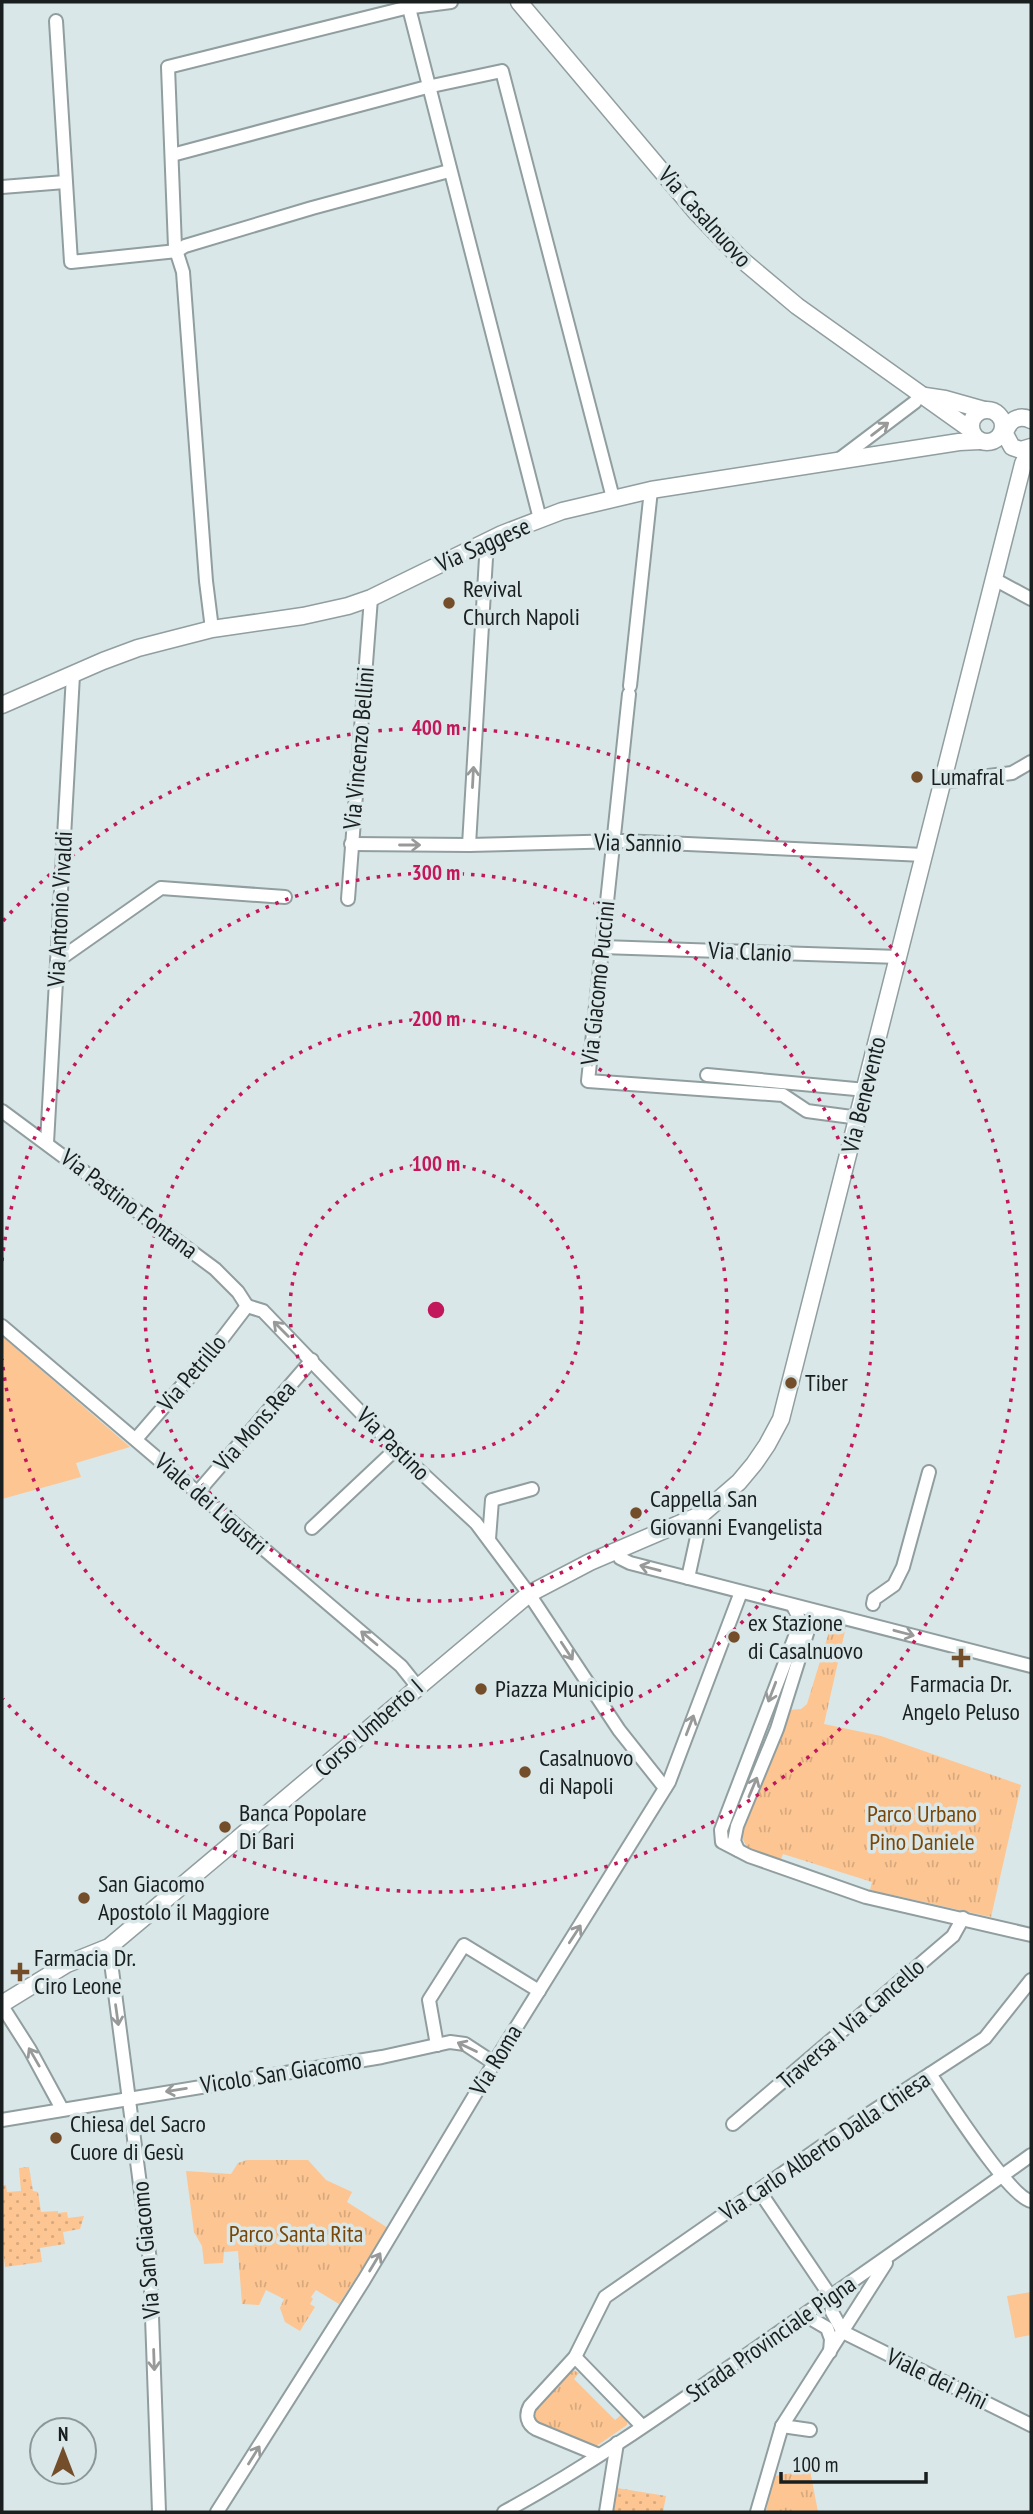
<svg xmlns="http://www.w3.org/2000/svg" width="1033" height="2514" font-family="'PT Sans Narrow',sans-serif">
	<defs>
		<pattern id="grass-dots" width="8" height="8" patternUnits="userSpaceOnUse" patternTransform="scale(1.75)"><rect width="8" height="8" fill="#fdc592"/><path d="M2 2h.1M6 6h.1" fill="none" stroke="#d8a97d" stroke-width="1.8" stroke-linecap="round"/></pattern>
		<pattern id="park-tufts" width="24" height="20" patternUnits="userSpaceOnUse" patternTransform="scale(1.75)"><rect width="24" height="20" fill="#fdc592"/><path d="M3 7l-1-3M5 7V3M7 7l1-3M15 17l-1-3M17 17v-4M19 17l1-3" fill="none" stroke="#d8a97d"/></pattern>
	</defs>
	<rect width="100%" height="100%" fill="#d9e7e8"/>
	<g fill="url(#grass-dots)">
		<polygon points="29,2167 33,2191 38,2192 41,2212 58,2211 58,2213 67,2212 68,2218 84,2216 80,2229 63,2232 65,2244 40,2248 42,2262 5,2267 2,2240 2,2185 6,2185 7,2192 21,2191 19,2168"/>
		<polygon points="617,2488 666,2496 663,2512 613,2512"/>
	</g>
	<g fill="url(#park-tufts)">
		<polygon points="833,1619 847,1622 824,1724 881,1736 1021,1785 991,1917 870,1890 872,1882 783,1854 780,1862 747,1847 741,1836 789,1710 801,1709 807,1704"/>
		<polygon points="247,2160 308,2160 326,2180 352,2192 347,2202 388,2228 339,2304 316,2290 311,2297 313,2299 310,2304 315,2307 300,2331 285,2322 280,2308 284,2299 266,2290 259,2305 242,2304 238,2251 224,2252 223,2263 204,2264 202,2246 194,2232 186,2171 231,2174 238,2163"/>
		<polygon points="571,2369 579,2373 574,2379 615,2420 621,2415 627,2421 627,2425 595,2447 534,2421 532,2418 534,2411"/>
		<polygon points="810,2470 818,2512 766,2512 774,2476"/>
	</g>
	<g fill="#fdc592">
		<polygon points="2,1336 130,1447 76,1463 81,1477 2,1499"/>
		<polygon points="1031,2292 1031,2335 1015,2338 1007,2296"/>
	</g>
	<g fill="none" stroke-linecap="round" stroke-linejoin="round">
		<g stroke="#919e9f" stroke-width="16">
			<g id="street">
				<polyline points="409,8 540,519"/>
				<polyline points="56,21 71,262 177,251 185,246 312,208 449,171"/>
				<polyline points="172,155 427,87 502,71 613,498"/>
				<polyline points="2,187 65,182"/>
				<polyline points="837,461 915,402 921,394"/>
				<polyline points="994,579 1031,599"/>
				<polyline points="212,629 206,581 183,272 175,247 168,67 405,8 451,2"/>
				<polyline points="630,686 651,490"/>
				<polyline points="629,694 588,1081 783,1095 807,1111 859,1118"/>
				<polyline points="942,782 1012,773 1031,762"/>
				<polyline points="351,844 469,845 622,841 924,855"/>
				<polyline points="469,845 487,541"/>
				<polyline points="348,899 371,598"/>
				<polyline points="602,947 899,957"/>
				<polyline points="57,961 161,888 285,897"/>
				<polyline points="707,1075 866,1090"/>
				<polyline points="2,1111 215,1269 238,1292 247,1306"/>
				<polyline points="47,1143 73,675"/>
				<polyline points="247,1306 263,1311 396,1449 476,1523 529,1594 619,1730 665,1788"/>
				<polyline points="2,1326 401,1666 417,1686"/>
				<polyline points="136,1439 218,1344 247,1306"/>
				<polyline points="197,1493 312,1360"/>
				<polyline points="312,1528 396,1449"/>
				<polyline points="489,1539 492,1500 532,1489"/>
				<polyline points="617,1551 620,1558 630,1563 1031,1666"/>
				<polyline points="688,1578 702,1514"/>
				<polyline points="873,1604 874,1599 894,1585 903,1567 929,1472"/>
				<polyline points="793,1606 798,1616 799,1626 721,1830 722,1842 749,1856 866,1897 1031,1935"/>
				<polyline points="738,1850 734,1841 737,1826 777,1729 814,1611"/>
				<polyline points="109,1947 150,2261 159,2512"/>
				<polyline points="2,2006 30,2050 62,2109"/>
				<polyline points="437,2045 429,2000 464,1945 539,1991"/>
				<path d="M930,2074C946,2097 1009,2197 1031,2201"/>
				<polyline points="2,2120 382,2057 450,2042 465,2044 494,2063"/>
				<polyline points="733,2124 953,1936 963,1918"/>
				<polyline points="760,2192 831,2297"/>
				<polyline points="831,2297 832,2312 843,2332"/>
				<polyline points="799,2318 810,2318 827,2328 831,2339 830,2352"/>
				<polyline points="843,2332 1031,2425"/>
				<polyline points="575,2357 642,2426"/>
				<polyline points="782,2426 810,2430"/>
				<path d="M599,2455L536,2429C527,2424 525,2415 530,2406L575,2357L605,2297L858,2121L985,2038L1031,1980"/>
				<polyline points="217,2512 364,2280 494,2063 669,1782 741,1592"/>
				<path d="M504,2512C593,2464 675,2405 758,2347C849,2283 941,2220 1031,2155"/>
				<polyline points="606,2512 617,2443"/>
				<polyline points="757,2512 782,2426 886,2263"/>
			</g>
		</g>
		<g stroke="#919e9f" stroke-width="19">
			<g id="secondary">
				<polyline points="519,2 697,213 741,259 797,306 971,430"/>
				<polyline points="925,396 945,399 984,410"/>
				<circle cx="987" cy="426" r="16"/>
				<path d="M1031,420C1019,414 1008,420 1005,434L1012,447L1021,450L1031,447"/>
				<polyline points="2,705 103,661 138,648 212,629 303,616 348,606 371,598 502,534 562,511 651,490 959,442 980,441"/>
				<polyline points="2,2004 67,1964 109,1947 529,1594 590,1562 702,1514 739,1482 754,1464 767,1445 781,1419 1023,464 1030,448"/>
			</g>
		</g>
		<use href="#street" stroke="#fff" stroke-width="12"/>
		<use href="#secondary" stroke="#fff" stroke-width="16"/>
	</g>
	<defs><path id="oneway-shaft" d="M-6 0H5M1.5-3L5.5 0L1.5 3" fill="none" stroke-width="1.6" stroke-linecap="round" stroke-linejoin="round" transform="scale(1.75)"/></defs>
	<g stroke="#989a9a">
		<use href="#oneway-shaft" transform="translate(880 429) rotate(-37)"/>
		<use href="#oneway-shaft" transform="translate(473 777) rotate(-87)"/>
		<use href="#oneway-shaft" transform="translate(410 845)"/>
		<use href="#oneway-shaft" transform="translate(281 1329) rotate(-135)"/>
		<use href="#oneway-shaft" transform="translate(650 1568) rotate(-165)"/>
		<use href="#oneway-shaft" transform="translate(904 1633) rotate(15)"/>
		<use href="#oneway-shaft" transform="translate(369 1638) rotate(-140)"/>
		<use href="#oneway-shaft" transform="translate(567 1651) rotate(57)"/>
		<use href="#oneway-shaft" transform="translate(772 1692) rotate(111)"/>
		<use href="#oneway-shaft" transform="translate(690 1725) rotate(-69)"/>
		<use href="#oneway-shaft" transform="translate(753 1787) rotate(-67)"/>
		<use href="#oneway-shaft" transform="translate(575 1934) rotate(-57)"/>
		<use href="#oneway-shaft" transform="translate(117 2015) rotate(82)"/>
		<use href="#oneway-shaft" transform="translate(467 2047) rotate(-154)"/>
		<use href="#oneway-shaft" transform="translate(34 2057) rotate(-120)"/>
		<use href="#oneway-shaft" transform="translate(176 2090) rotate(171)"/>
		<use href="#oneway-shaft" transform="translate(375 2262) rotate(-59)"/>
		<use href="#oneway-shaft" transform="translate(154 2360) rotate(88)"/>
		<use href="#oneway-shaft" transform="translate(254 2455) rotate(-58)"/>
	</g>
	<g fill="none" stroke="#c2185b" stroke-width="3.5" stroke-dasharray="3.5 7">
		<circle cx="436" cy="1310" r="146"/>
		<circle cx="436" cy="1310" r="291"/>
		<path d="M2 1261A437 437 0 1 1 2 1359"/>
		<path d="M3 921A582 582 0 1 1 3 1699"/>
	</g>
	<g fill="#744e2a" stroke="#d9e7e8" stroke-width="2.5">
		<circle cx="449" cy="603" r="7"/>
		<circle cx="917" cy="777" r="7"/>
		<circle cx="791" cy="1383" r="7"/>
		<circle cx="636" cy="1513" r="7"/>
		<circle cx="734" cy="1637" r="7"/>
		<path d="M957.5 1647.5h7v7h7v7h-7v7h-7v-7h-7v-7h7z"/>
		<circle cx="481" cy="1689" r="7"/>
		<circle cx="525" cy="1772" r="7"/>
		<circle cx="225" cy="1827" r="7"/>
		<circle cx="84" cy="1898" r="7"/>
		<path d="M16.5 1961.5h7v7h7v7h-7v7h-7v-7h-7v-7h7z"/>
		<circle cx="56" cy="2138" r="7"/>
	</g>
	<g text-anchor="middle" stroke-width="7" stroke-linejoin="round" paint-order="stroke">
		<g font-size="24" fill="#191e1f" stroke="#d9e7e8">
			<text transform="translate(705 217) rotate(48)" y="8">Via Casalnuovo</text>
			<text transform="translate(483 545) rotate(-24)" y="8">Via Saggese</text>
			<text transform="translate(359 748) rotate(-85)" y="8">Via Vincenzo Bellini</text>
			<text transform="translate(638 843) rotate(1)" y="8">Via Sannio</text>
			<text transform="translate(60 909) rotate(-87)" y="8">Via Antonio Vivaldi</text>
			<text transform="translate(750 952) rotate(2)" y="8">Via Clanio</text>
			<text transform="translate(598 983) rotate(-84)" y="8">Via Giacomo Puccini</text>
			<text transform="translate(864 1095) rotate(-76)" y="8">Via Benevento</text>
			<text transform="translate(129 1204) rotate(37)" y="8">Via Pastino Fontana</text>
			<text transform="translate(192 1373) rotate(-50)" y="8">Via Petrillo</text>
			<text transform="translate(255 1426) rotate(-49)" y="8">Via Mons.Rea</text>
			<text transform="translate(393 1444) rotate(45)" y="8">Via Pastino</text>
			<text transform="translate(211 1504) rotate(41)" y="8">Viale dei Ligustri</text>
			<text transform="translate(369 1728) rotate(-41)" y="8">Corso Umberto I</text>
			<text transform="translate(851 2024) rotate(-41)" y="8">Traversa I Via Cancello</text>
			<text transform="translate(496 2060) rotate(-59)" y="8">Via Roma</text>
			<text transform="translate(281 2073) rotate(-9)" y="8">Vicolo San Giacomo</text>
			<text transform="translate(825 2146) rotate(-34)" y="8">Via Carlo Alberto Dalla Chiesa</text>
			<text transform="translate(146 2250) rotate(-95)" y="8">Via San Giacomo</text>
			<text transform="translate(771 2339) rotate(-35)" y="8">Strada Provinciale Pigna</text>
			<text transform="translate(937 2379) rotate(26)" y="8">Viale dei Pini</text>
		</g>
		<g font-size="24" fill="#191e1f" stroke="#d9e7e8" text-anchor="start">
			<text x="463" y="597">Revival<tspan x="463" dy="28">Church Napoli</tspan></text>
			<text x="931" y="785">Lumafral</text>
			<text x="805" y="1391">Tiber</text>
			<text x="650" y="1507">Cappella San<tspan x="650" dy="28">Giovanni Evangelista</tspan></text>
			<text x="748" y="1631">ex Stazione<tspan x="748" dy="28">di Casalnuovo</tspan></text>
			<text x="961" y="1692" text-anchor="middle">Farmacia Dr.<tspan x="961" dy="28">Angelo Peluso</tspan></text>
			<text x="495" y="1697">Piazza Municipio</text>
			<text x="539" y="1766">Casalnuovo<tspan x="539" dy="28">di Napoli</tspan></text>
			<text x="239" y="1821">Banca Popolare<tspan x="239" dy="28">Di Bari</tspan></text>
			<text x="98" y="1892">San Giacomo<tspan x="98" dy="28">Apostolo il Maggiore</tspan></text>
			<text x="34" y="1966">Farmacia Dr.<tspan x="34" dy="28">Ciro Leone</tspan></text>
			<text x="70" y="2132">Chiesa del Sacro<tspan x="70" dy="28">Cuore di Gesù</tspan></text>
		</g>
		<g font-size="24" fill="#794607" stroke="#d9e7e8">
			<text x="922" y="1822">Parco Urbano<tspan x="922" dy="28">Pino Daniele</tspan></text>
			<text x="296" y="2242">Parco Santa Rita</text>
		</g>
	</g>
	<circle cx="436" cy="1310" r="10" fill="#c2185b" stroke="#d9e7e8" stroke-width="3.5"/>
	<g font-size="21" text-anchor="middle" font-weight="bold" fill="#c2185b" stroke="#d9e7e8" stroke-width="7" stroke-linejoin="round" paint-order="stroke">
		<text x="436" y="735">400 m</text>
		<text x="436" y="880">300 m</text>
		<text x="436" y="1026">200 m</text>
		<text x="436" y="1171">100 m</text>
	</g>
	<rect width="1033" height="2514" fill="none" stroke="#191e1f" stroke-width="7"/>
	<g transform="translate(63 2451)"><circle r="33" fill="#d9e7e8" stroke="#8c9798" stroke-width="2"/>
	<path d="M0-5L12 26L0 18L-12 26Z" fill="#744e2a"/>
	<text y="-10" font-size="19" font-weight="bold" text-anchor="middle" fill="#191e1f">N</text>
	</g>
	<path d="M781 2472v10h145v-10" fill="none" stroke="#191e1f" stroke-width="3.5"/>
	<text x="792" y="2472" font-size="21" fill="#191e1f" stroke="#d9e7e8" stroke-width="5" paint-order="stroke">100 m</text>
</svg>
